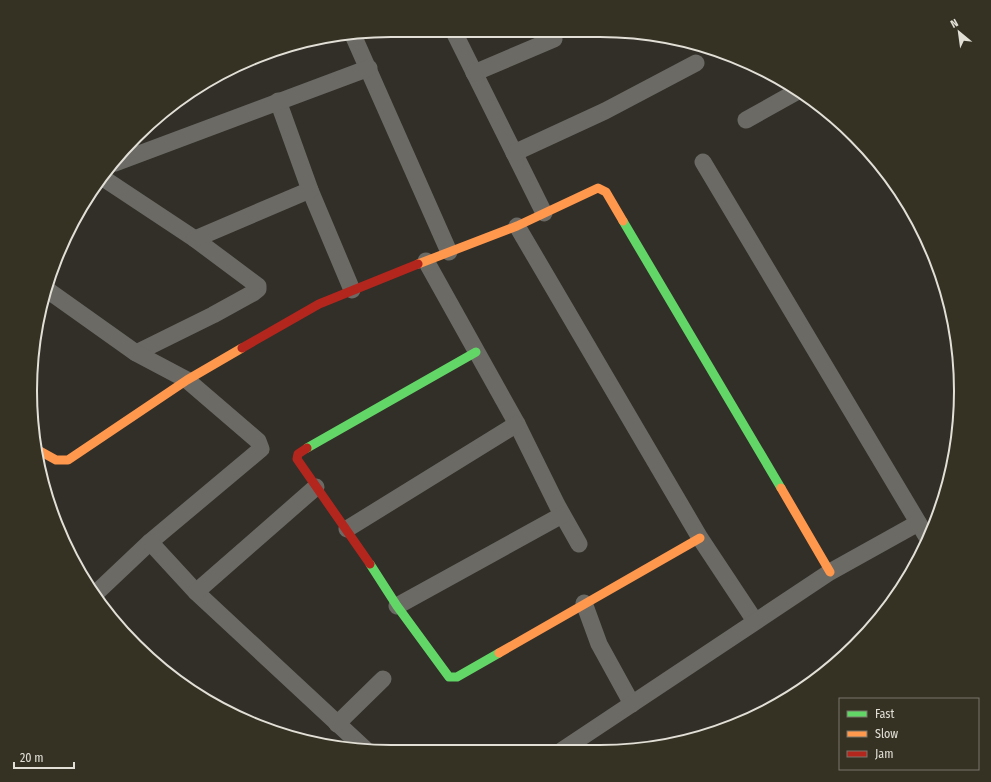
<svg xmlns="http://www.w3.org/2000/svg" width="991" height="782" font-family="'Fira Sans Condensed',sans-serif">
	<rect width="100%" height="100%" fill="#312f28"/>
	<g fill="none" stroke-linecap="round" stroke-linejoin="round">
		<g stroke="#6c6a65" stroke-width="17">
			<polyline points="453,30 544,213"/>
			<polyline points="353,35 449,252"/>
			<polyline points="474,73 554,39"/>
			<polyline points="278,101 310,190 352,290"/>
			<polyline points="746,120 796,92"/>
			<polyline points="514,153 605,111 696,63"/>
			<polyline points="703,162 928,539"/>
			<polyline points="115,163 369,68"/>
			<polyline points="103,178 195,239 258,286 258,289 253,293 213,315 136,353"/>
			<polyline points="517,226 700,538 755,621"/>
			<polyline points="195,239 310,190"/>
			<polyline points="426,261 517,424 557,505 579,544"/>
			<polyline points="46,289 136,353 187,380 258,441 261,449 150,542 95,594"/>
			<polyline points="347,529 517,424"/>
			<polyline points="150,542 196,592 365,749"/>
			<polyline points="196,592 316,487"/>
			<polyline points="584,603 599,644 632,704"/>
			<polyline points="397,606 562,515"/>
			<polyline points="337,724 383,679"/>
			<polyline points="561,751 830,572 918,523"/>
		</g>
		<g stroke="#63d668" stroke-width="9">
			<polyline points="623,221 781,488"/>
			<polyline points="307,448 476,352"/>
			<polyline points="370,564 397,606 449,677 457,677 499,653"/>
		</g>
		<g stroke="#ff974d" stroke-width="9">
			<polyline points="418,264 517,226 598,188 606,192 623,221"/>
			<polyline points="38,450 56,460 68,460 187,380 242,348"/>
			<polyline points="781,488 830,572"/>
			<polyline points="499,653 700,538"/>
		</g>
		<g stroke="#b3261e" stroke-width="9">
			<polyline points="242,348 319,304 418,264"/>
			<polyline points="307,448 298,454 297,459 370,564"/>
		</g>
	</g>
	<path d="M0 0H991V782H0ZM391 37H600A354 354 0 0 1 954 391V391A354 354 0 0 1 600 745H391A354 354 0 0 1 37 391V391A354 354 0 0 1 391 37Z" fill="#353224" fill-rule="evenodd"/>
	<path fill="none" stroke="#e1dfd6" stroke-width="2" d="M391 37H600A354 354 0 0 1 954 391V391A354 354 0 0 1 600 745H391A354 354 0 0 1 37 391V391A354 354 0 0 1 391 37Z"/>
	<rect x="839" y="698" width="140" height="72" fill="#353224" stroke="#7a776b"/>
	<rect x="847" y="711" width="20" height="6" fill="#63d668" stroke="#7a776b"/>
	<text x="875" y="718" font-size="12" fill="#e1dfd6">Fast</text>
	<rect x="847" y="731" width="20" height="6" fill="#ff974d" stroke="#7a776b"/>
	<text x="875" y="738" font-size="12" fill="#e1dfd6">Slow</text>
	<rect x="847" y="751" width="20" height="6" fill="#b3261e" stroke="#7a776b"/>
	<text x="875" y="758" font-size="12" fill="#e1dfd6">Jam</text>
	<g transform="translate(959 32) rotate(331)" stroke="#353224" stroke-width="3" paint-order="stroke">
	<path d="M0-3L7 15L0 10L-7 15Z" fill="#e1dfd6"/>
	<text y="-6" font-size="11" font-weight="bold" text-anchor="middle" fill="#e1dfd6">N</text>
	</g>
	<path d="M14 762v6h60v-6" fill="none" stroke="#e1dfd6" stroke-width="2"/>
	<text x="20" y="762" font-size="12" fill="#e1dfd6" stroke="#353224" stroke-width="3" paint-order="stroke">20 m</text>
</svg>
